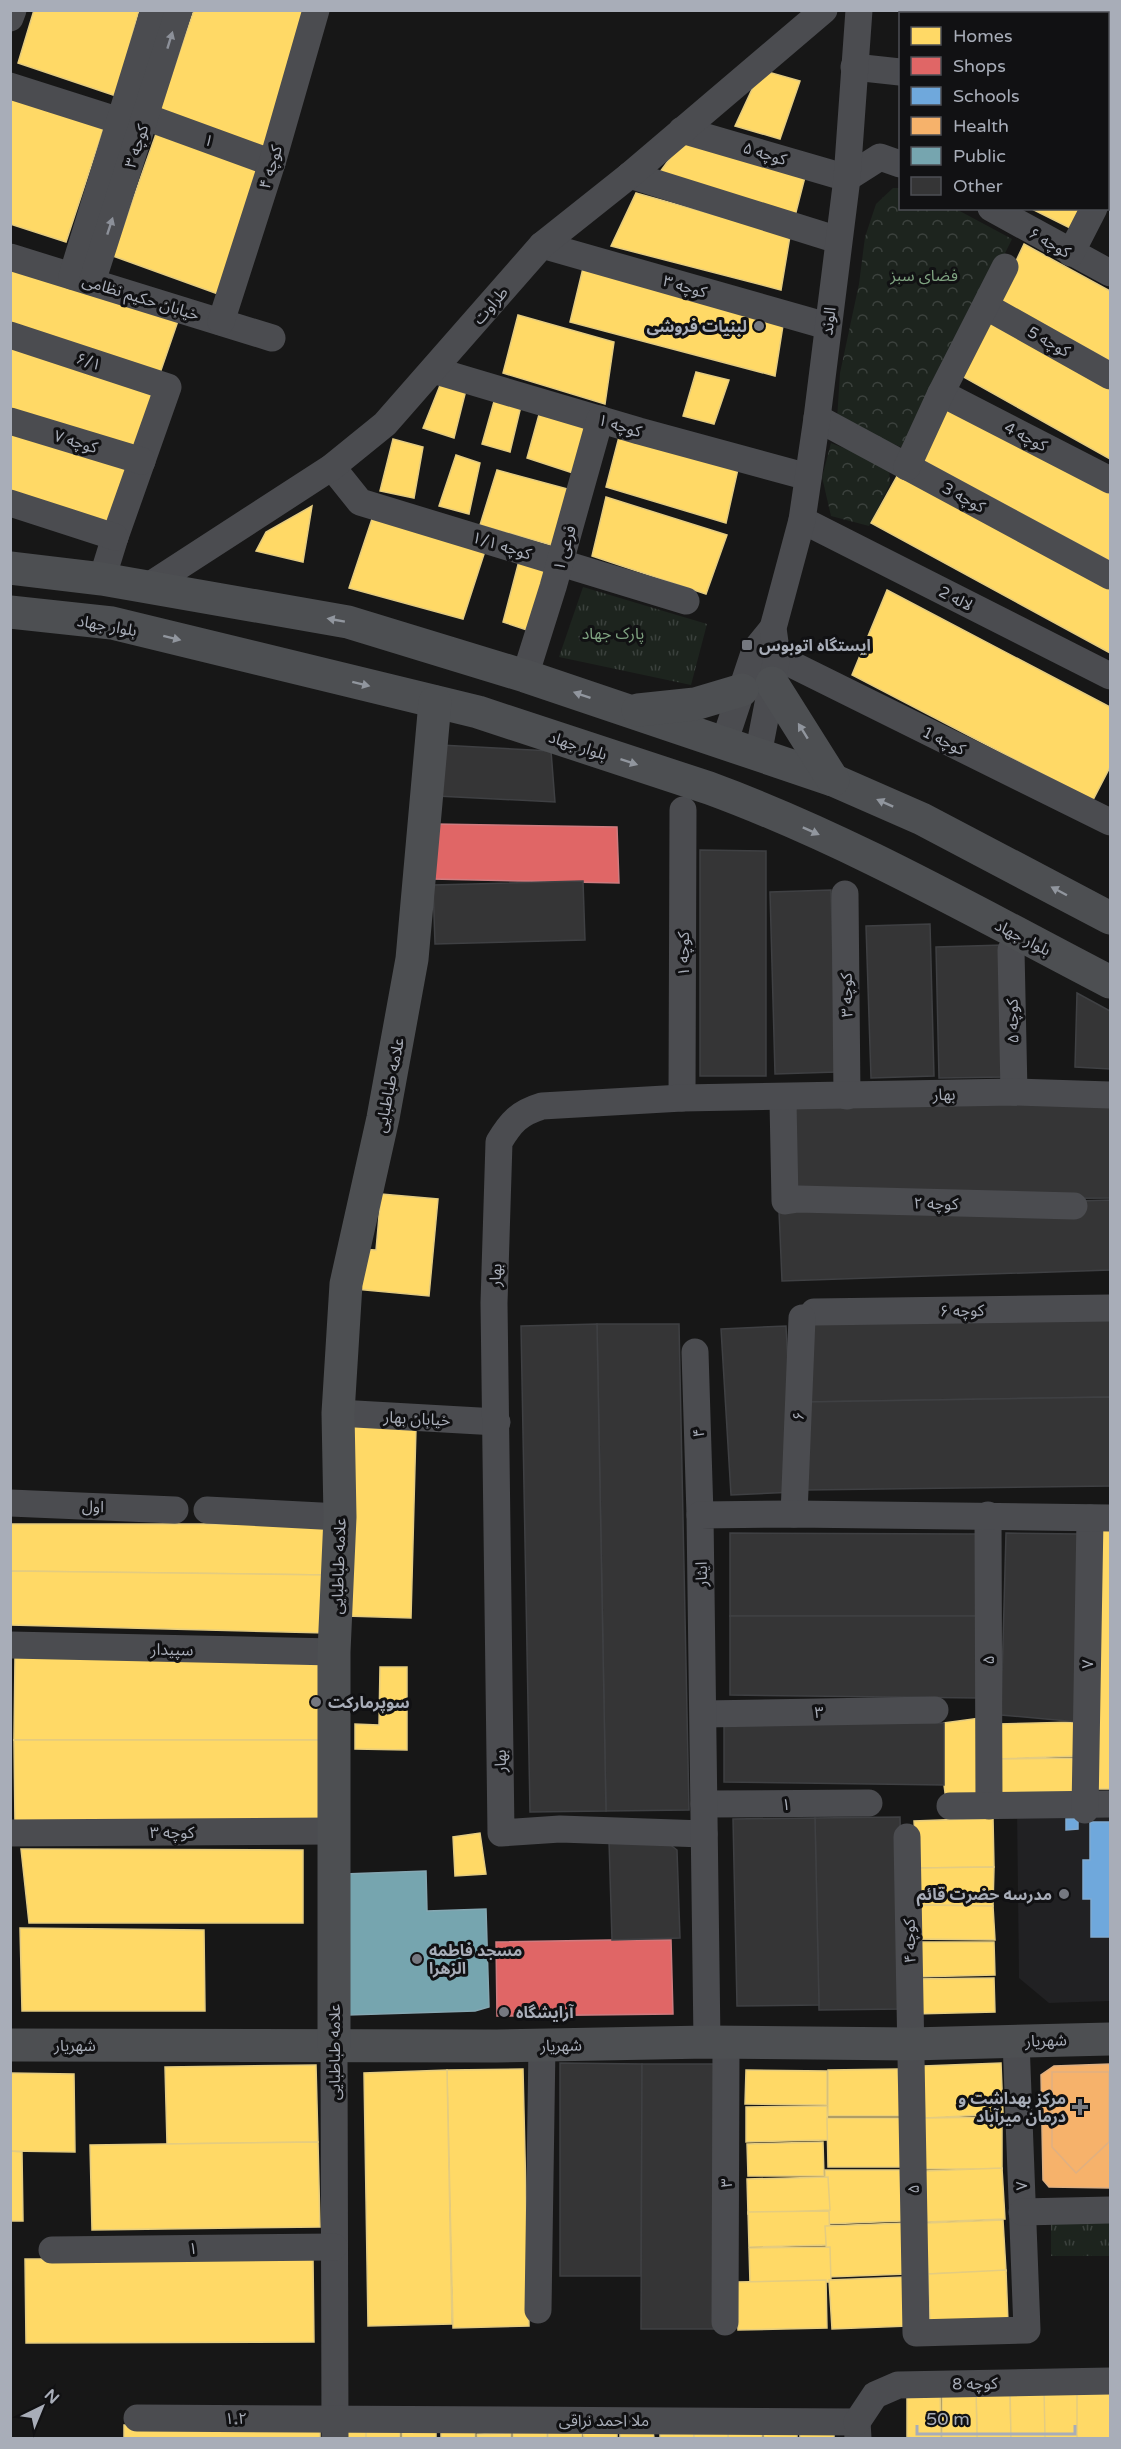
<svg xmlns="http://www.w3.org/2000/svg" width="1121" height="2449" font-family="'Varela Round','Noto Sans Arabic',sans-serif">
	<defs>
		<pattern id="grass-tufts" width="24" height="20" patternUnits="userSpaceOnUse" patternTransform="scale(1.5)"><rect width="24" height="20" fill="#1d241e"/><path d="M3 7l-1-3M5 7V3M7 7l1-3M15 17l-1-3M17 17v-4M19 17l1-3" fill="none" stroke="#3b413d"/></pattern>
		<pattern id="forest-crowns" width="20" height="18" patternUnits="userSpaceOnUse" patternTransform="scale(1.5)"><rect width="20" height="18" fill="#1d241e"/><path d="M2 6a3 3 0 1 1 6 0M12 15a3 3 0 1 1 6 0" fill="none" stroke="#3b413d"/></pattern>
	</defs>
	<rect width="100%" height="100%" fill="#171717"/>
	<polygon fill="#212123" points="1110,1810 1110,2001 1049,2003 1019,1978 1017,1811"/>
	<g fill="url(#grass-tufts)">
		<polygon points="583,587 707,624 691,685 559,657"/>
		<rect x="1051" y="2220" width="59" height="36"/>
	</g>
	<g fill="url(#forest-crowns)">
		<polygon points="893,188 900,188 900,208 956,209 1012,239 908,450 837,420 840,373 859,284 865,237 876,204"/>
		<polygon points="831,443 889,466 890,484 869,526 831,516 822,477"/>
	</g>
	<g fill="#ffd966" stroke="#e5cc7f" stroke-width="1.5">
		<polygon points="34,10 139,10 116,96 18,63"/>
		<polygon points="194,10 303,10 264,149 159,112"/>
		<polygon points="921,10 959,10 964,14 920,14"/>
		<polygon points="1017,10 1110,10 1110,60 1108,58 1108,14 1023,14"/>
		<polygon points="761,70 800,81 780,139 735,126"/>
		<polygon points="1108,88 1110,89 1110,163 1108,161"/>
		<polygon points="10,93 105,124 66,242 10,224"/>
		<polygon points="157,131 259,169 218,294 113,256"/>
		<polygon points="684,139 805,177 795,216 657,176"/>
		<polygon points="636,193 790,236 781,290 611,246"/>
		<polygon points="1030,208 1085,208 1074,230"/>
		<polygon points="1024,244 1110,291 1110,361 998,299"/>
		<polygon points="584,264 784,319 775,376 570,322"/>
		<polygon points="10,265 179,318 159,376 10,326"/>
		<polygon points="518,315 614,342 605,404 503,373"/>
		<polygon points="989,319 1110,386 1110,459 960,375"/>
		<polygon points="10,343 160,389 138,451 10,410"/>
		<polygon points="696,372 729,380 714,424 683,416"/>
		<polygon points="441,383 466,390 454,438 423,428"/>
		<polygon points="495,398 521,406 510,452 482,444"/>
		<polygon points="945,403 1110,490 1110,561 922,460"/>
		<polygon points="540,411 592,425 579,475 527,458"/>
		<polygon points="10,431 127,469 109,527 10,495"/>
		<polygon points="620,433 738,469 726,523 606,487"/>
		<polygon points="393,439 423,447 414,498 380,491"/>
		<polygon points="456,455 480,463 469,514 439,506"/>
		<polygon points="901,469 1110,583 1110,653 871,523"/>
		<polygon points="497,470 575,491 558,547 480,525"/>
		<polygon points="606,497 727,535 706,594 592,556"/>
		<polygon points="312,506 303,562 256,551 266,532"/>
		<polygon points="373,516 485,551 463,619 349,588"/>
		<polygon points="519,561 549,568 533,632 503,622"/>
		<polygon points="887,590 1110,707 1110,767 1093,800 852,675"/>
		<polygon points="381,1194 438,1199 429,1296 355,1289 359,1249 376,1250"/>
		<polygon points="352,1425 416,1428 411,1618 346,1616"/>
		<polygon points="10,1524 326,1524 328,1575 10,1571"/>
		<polygon points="1110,1526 1110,1789 1098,1789 1095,1527"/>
		<polygon points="10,1571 328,1575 326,1633 10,1625"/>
		<polygon points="15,1657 323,1662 321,1740 14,1740"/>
		<polygon points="380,1667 407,1667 407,1750 355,1749 355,1724 379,1725"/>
		<polygon points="980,1718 982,1800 946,1800 944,1785 944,1723"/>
		<polygon points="1078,1722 1080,1756 998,1759 997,1724"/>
		<polygon points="14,1740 321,1740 327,1822 15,1825"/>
		<polygon points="1077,1758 1078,1792 996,1793 996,1759"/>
		<polygon points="993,1818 994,1867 917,1868 914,1821"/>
		<polygon points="480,1833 486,1874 455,1876 453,1837"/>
		<polygon points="21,1849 303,1850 303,1923 29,1923"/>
		<polygon points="994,1867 993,1906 916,1905 917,1868"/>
		<polygon points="916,1905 993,1906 995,1940 913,1939"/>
		<polygon points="20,1928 204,1930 205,2011 22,2011"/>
		<polygon points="913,1942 994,1942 995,1975 914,1977"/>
		<polygon points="994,1978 995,2012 914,2014 913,1979"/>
		<polygon points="1001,2063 1003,2114 925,2118 923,2066"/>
		<polygon points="316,2065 318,2142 167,2144 165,2067"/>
		<polygon points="523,2069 529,2326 453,2328 447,2070"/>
		<polygon points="898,2069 900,2116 828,2116 828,2070"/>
		<polygon points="447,2070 452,2324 368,2326 364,2073"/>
		<polygon points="746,2070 827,2071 827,2105 745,2104"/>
		<polygon points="10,2073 74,2074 75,2152 10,2151"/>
		<polygon points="827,2106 828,2140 746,2142 746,2107"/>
		<polygon points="1002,2117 1002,2169 924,2169 923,2118"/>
		<polygon points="827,2118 901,2118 901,2167 828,2167"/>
		<polygon points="318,2142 320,2227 92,2230 90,2145"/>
		<polygon points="823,2142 824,2176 748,2176 747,2144"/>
		<polygon points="10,2151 22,2152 23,2221 10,2221"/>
		<polygon points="1002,2168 1005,2219 927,2222 924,2171"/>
		<polygon points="825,2170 900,2170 902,2221 826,2224"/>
		<polygon points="828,2177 830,2210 748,2214 747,2179"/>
		<polygon points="829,2211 830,2245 749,2247 748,2212"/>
		<polygon points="1003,2220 1006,2271 928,2274 926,2223"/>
		<polygon points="904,2223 906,2274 828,2277 825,2226"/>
		<polygon points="830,2247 831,2282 750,2283 749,2248"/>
		<polygon points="25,2259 313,2259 314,2342 26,2343"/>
		<polygon points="1006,2270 1008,2322 930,2325 928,2274"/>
		<polygon points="905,2277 908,2326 832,2329 829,2280"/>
		<polygon points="826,2280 827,2328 738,2330 737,2282"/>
		<polygon points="1010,2386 1011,2438 977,2438 976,2387"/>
		<polygon points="976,2387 977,2438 942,2438 942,2388"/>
		<polygon points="1044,2387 1078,2387 1079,2438 1044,2438"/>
		<polygon points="1044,2387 1045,2438 1011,2438 1010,2388"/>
		<polygon points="940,2388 941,2438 907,2438 907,2389"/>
		<polygon points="1110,2388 1110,2438 1077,2438 1077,2389"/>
		<polygon points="124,2425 320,2427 320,2438 124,2438"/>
		<polygon points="436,2425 436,2438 402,2438 402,2426"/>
		<polygon points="371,2426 372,2438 338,2438 337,2427"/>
		<polygon points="400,2426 400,2438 366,2438 366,2427"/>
		<polygon points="582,2428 582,2438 548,2438 548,2429"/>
		<polygon points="617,2428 617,2438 584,2438 583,2429"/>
		<rect x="441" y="2431" width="34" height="7"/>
		<polygon points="653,2431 654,2438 620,2438 620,2432"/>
		<polygon points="834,2431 834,2438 800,2438 800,2432"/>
		<polygon points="547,2432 547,2438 513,2438 513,2433"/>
		<polygon points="762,2432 762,2438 728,2438 728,2433"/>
		<polygon points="511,2433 511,2438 477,2438 477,2434"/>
		<polygon points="694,2433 694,2438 660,2438 660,2434"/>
		<polygon points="728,2433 728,2438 694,2438 694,2434"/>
		<polygon points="797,2433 797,2438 764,2438 764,2434"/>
	</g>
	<g fill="#e06666" stroke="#cf7b7f" stroke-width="1.5">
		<polygon points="435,824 617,827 619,883 432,879"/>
		<polygon points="612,1940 671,1940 673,2014 497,2016 496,1942"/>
	</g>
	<g fill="#6fa8dc" stroke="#80aad1" stroke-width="1.5">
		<polygon points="1066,1819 1078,1819 1078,1829 1066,1830"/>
		<polygon points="1090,1822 1110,1822 1110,1937 1091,1937 1091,1899 1083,1899 1083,1860 1090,1860"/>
	</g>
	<g fill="#f6b26b" stroke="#dfb082" stroke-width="1.5">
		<polygon points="1110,2064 1110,2188 1049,2187 1043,2180 1041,2075 1054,2066"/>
		<polygon points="1052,2072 1109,2072 1109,2142 1076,2173 1052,2147"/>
	</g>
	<polygon fill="#76a5af" stroke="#85a7b2" stroke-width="1.5" points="426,1871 427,1911 486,1909 489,2007 475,2011 348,2015 344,1874"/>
	<g fill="#353536" stroke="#3f4043" stroke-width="1.5">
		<polygon points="440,745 551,751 555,802 437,796"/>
		<polygon points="700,850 766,851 766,1076 700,1076"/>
		<polygon points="583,881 585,940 435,944 433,885"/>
		<polygon points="831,890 836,1072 775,1074 770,892"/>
		<polygon points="930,924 934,1076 871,1078 866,926"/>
		<polygon points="1003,945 1006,1077 939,1078 936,947"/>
		<polygon points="1077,993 1110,1011 1110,1069 1075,1067"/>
		<polygon points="1110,1099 1110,1198 785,1201 783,1102"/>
		<polygon points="1110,1200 1110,1270 782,1281 779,1211"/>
		<polygon points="1110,1313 1110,1397 803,1402 802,1318"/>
		<polygon points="597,1324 679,1324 689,1810 606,1811"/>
		<polygon points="597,1324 606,1811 530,1812 521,1326"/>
		<polygon points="786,1326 795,1492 731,1495 721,1329"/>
		<polygon points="1110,1397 1110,1486 805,1490 803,1402"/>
		<polygon points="730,1533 977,1534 977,1616 730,1616"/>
		<polygon points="1006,1533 1079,1534 1078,1722 1001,1715"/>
		<polygon points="730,1616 977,1616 979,1698 730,1695"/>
		<polygon points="724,1721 944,1723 944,1785 724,1782"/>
		<polygon points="900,1817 903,2009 819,2010 815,1818"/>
		<polygon points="815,1818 819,2005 737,2006 733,1819"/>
		<polygon points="663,1839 677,1850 680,1938 612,1940 609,1841"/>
		<polygon points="560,2063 642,2064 641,2276 560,2276"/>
		<polygon points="642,2064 716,2064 715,2329 641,2329"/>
	</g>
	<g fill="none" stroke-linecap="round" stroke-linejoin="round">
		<g stroke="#4b4c50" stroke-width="27">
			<polyline points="987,10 993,14"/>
			<polyline points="1054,14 1056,10"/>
			<polyline points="10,18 13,10"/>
			<polyline points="854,67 900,72"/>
			<polyline points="1108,75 1110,76"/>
			<polyline points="10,86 120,121"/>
			<polyline points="146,117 272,163"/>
			<polyline points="682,130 847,178 880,157 900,164"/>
			<polyline points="630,175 838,240"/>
			<polyline points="1108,182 1110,176"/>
			<polyline points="991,208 1110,273"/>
			<polyline points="542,245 827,326"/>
			<polyline points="1071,253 1094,208"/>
			<polyline points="10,257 272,338"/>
			<polyline points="72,276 154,10"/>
			<polyline points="92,282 179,10"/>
			<polyline points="987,307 1110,376"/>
			<polyline points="221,322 272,163 316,10"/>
			<polyline points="10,335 168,387 115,537 102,579"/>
			<polyline points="433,370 639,431 808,477"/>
			<polyline points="941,393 1110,480"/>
			<polyline points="817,418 1110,576"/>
			<polyline points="10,421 142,461"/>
			<polyline points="332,467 360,502 686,601"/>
			<polyline points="907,467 941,393 1005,267"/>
			<polyline points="10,503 115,537"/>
			<polyline points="802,520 1110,676"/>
			<polyline points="147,587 332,467 385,424 542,245 630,175 824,10"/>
			<polyline points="777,657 1110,822"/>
			<polyline points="525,676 553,587 600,419"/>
			<polyline points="724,743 755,650 773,628"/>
			<polyline points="758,755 777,657 773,628 802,520 817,418 847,178 859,10"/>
			<polyline points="845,894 847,1096"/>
			<polyline points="1011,950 1014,1092"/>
			<polyline points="791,1097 783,1102 785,1201 798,1199 1074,1206"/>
			<polyline points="682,1098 683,810"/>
			<polyline points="814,1312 1110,1308"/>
			<polyline points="695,1352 700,1515"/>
			<polyline points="338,1413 497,1422"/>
			<polyline points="10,1503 175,1510"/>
			<polyline points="207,1510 340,1517"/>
			<polyline points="794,1514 802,1318"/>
			<polyline points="988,1515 989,1806"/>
			<polyline points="10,1645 334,1652"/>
			<polyline points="704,1714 935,1710"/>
			<polyline points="704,1804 869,1803"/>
			<polyline points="950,1806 1110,1804"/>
			<polyline points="1085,1810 1090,1518"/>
			<polyline points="10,1833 333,1831"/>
			<path d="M704,1834L560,1829L501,1833L494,1303L499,1142C511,1122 519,1113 542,1106L682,1098L1014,1092L1110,1095"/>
			<polyline points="907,1837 916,2333 1027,2330 1016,2041"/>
			<polyline points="707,2042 700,1515 794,1514 1110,1518"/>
			<polyline points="334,2045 335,2438"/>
			<polyline points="1022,2212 1110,2210"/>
			<polyline points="52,2250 334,2247"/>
			<polyline points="538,2310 542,2045"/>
			<polyline points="725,2322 726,2044"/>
			<polyline points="137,2418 857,2422 858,2438"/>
			<polyline points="857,2422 875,2395 898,2385 1110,2381"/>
		</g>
		<g stroke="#4d4f52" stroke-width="33">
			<polyline points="10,568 102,579 348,622 525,676 833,780 922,819 1110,918"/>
			<path d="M10,612L112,623L478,712L709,788C848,839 979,914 1110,982"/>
			<polyline points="772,683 833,780"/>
			<polyline points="638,710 695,704 742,690"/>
			<polyline points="10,2045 496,2046 707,2042 911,2044 1110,2039"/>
			<polyline points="334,2045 334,1652 340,1517 338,1413 346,1284 383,1118 412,959 435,702"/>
		</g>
	</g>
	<defs><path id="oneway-solid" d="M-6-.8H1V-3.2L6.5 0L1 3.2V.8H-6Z" transform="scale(1.5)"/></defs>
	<g fill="#8c9099">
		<use href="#oneway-solid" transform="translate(170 40) rotate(-73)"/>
		<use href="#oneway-solid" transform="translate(110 226) rotate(-72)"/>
	</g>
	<g fill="#91969e">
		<use href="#oneway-solid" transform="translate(336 620) rotate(-170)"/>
		<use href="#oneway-solid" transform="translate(172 638) rotate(14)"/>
		<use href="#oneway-solid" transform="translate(361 684) rotate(14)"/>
		<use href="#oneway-solid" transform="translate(582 695) rotate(-161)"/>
		<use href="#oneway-solid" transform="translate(803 731) rotate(-122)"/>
		<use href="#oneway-solid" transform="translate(629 762) rotate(18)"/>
		<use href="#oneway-solid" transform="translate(885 803) rotate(-156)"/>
		<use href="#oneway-solid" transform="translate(811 831) rotate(24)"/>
		<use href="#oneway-solid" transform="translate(1059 891) rotate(-152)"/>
	</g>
	<g fill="#757880" stroke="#111113" stroke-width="2">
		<circle cx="759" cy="326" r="6"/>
		<rect x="741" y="639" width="12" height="12" rx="3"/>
		<circle cx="316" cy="1702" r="6"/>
		<circle cx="1064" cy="1894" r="6"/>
		<circle cx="417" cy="1959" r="6"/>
		<circle cx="504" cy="2012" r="6"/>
		<path d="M1077 2098h6v6h6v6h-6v6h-6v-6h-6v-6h6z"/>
	</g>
	<g text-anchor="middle" stroke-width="6" stroke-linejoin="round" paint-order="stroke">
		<g font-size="16" fill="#a8adb8" stroke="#111113">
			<text transform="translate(209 140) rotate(20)" y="6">۱</text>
			<text transform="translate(136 146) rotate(-72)" y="6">کوچه ۳</text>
			<text transform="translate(765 153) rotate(17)" y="6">کوچه ۵</text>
			<text transform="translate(270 167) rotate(-73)" y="6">کوچه ۴</text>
			<text transform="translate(1050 242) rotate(29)" y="6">کوچه ۶</text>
			<text transform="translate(685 286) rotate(16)" y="6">کوچه ۳</text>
			<text transform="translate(141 297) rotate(17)" y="6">خیابان حکیم نظامی</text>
			<text transform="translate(490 305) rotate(-49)" y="6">طراوت</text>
			<text transform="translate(828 321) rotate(-83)" y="6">الوند</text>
			<text transform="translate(1049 341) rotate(29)" y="6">کوچه 5</text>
			<text transform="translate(89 361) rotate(18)" y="6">۶/۱</text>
			<text transform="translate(620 425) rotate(17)" y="6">کوچه ۱</text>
			<text transform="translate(1026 436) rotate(27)" y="6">کوچه 4</text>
			<text transform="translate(76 441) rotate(17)" y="6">کوچه ۷</text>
			<text transform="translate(964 497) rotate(28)" y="6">کوچه 3</text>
			<text transform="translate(502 545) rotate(17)" y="6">کوچه ۱/۱</text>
			<text transform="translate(564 548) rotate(-74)" y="6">فرعی ۱</text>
			<text transform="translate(956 598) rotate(27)" y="6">لاله 2</text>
			<text transform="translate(107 625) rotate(10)" y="6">بلوار جهاد</text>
			<text transform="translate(944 740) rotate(26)" y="6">کوچه 1</text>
			<text transform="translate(578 745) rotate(18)" y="6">بلوار جهاد</text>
			<text transform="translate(1023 937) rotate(27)" y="6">بلوار جهاد</text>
			<text transform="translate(683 954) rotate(-90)" y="6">کوچه ۱</text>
			<text transform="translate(846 995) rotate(-91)" y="6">کوچه ۳</text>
			<text transform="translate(1012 1021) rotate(-91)" y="6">کوچه ۵</text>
			<text transform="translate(389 1085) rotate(-79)" y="6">علامه طباطبایی</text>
			<text transform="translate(944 1094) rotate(-1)" y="6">بهار</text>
			<text transform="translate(936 1203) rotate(1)" y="6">کوچه ۲</text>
			<text transform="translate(495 1275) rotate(-88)" y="6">بهار</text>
			<text transform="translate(962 1310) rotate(-1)" y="6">کوچه ۶</text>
			<text transform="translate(798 1416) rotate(-88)" y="6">۶</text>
			<text transform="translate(417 1418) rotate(3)" y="6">خیابان بهار</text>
			<text transform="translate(698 1433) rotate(-92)" y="6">۴</text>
			<text transform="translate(93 1506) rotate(2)" y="6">اول</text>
			<text transform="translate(338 1566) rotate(-88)" y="6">علامه طباطبایی</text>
			<text transform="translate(701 1574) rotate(-91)" y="6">ایثار</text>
			<text transform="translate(172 1649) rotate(1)" y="6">سپیدار</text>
			<text transform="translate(988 1660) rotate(-90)" y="6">۵</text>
			<text transform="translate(1087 1664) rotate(-89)" y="6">۷</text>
			<text transform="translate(819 1712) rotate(-1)" y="6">۳</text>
			<text transform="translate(500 1761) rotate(-91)" y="6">بهار</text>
			<text x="786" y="1810">۱</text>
			<text x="172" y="1838">کوچه ۳</text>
			<text transform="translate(909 1941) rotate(-91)" y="6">کوچه ۴</text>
			<text transform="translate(1046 2040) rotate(-2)" y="6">شهریار</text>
			<text x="75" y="2051">شهریار</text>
			<text transform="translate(561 2045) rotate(-1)" y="6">شهریار</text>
			<text transform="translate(334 2052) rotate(-90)" y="6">علامه طباطبایی</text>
			<text transform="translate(726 2183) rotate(-90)" y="6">۳</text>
			<text transform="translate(1021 2186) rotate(-92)" y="6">۷</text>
			<text transform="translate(913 2189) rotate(-91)" y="6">۵</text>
			<text transform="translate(193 2248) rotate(-1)" y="6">۱</text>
			<text transform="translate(975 2383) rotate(-1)" y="6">کوچه 8</text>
			<text x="236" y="2424">۱.۲</text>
			<text x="604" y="2426">ملا احمد نراقی</text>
		</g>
		<g font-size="16" fill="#7fa381" stroke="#111113">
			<text x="924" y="281">فضای سبز</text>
			<text x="613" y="639">پارک جهاد</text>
		</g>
		<g font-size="16" font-weight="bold" fill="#a8adb8" stroke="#111113" text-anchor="start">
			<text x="747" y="332" text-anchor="end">لبنیات فروشی</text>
			<text x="759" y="651">ایستگاه اتوبوس</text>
			<text x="328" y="1708">سوپرمارکت</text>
			<text x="1052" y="1900" text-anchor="end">مدرسه حضرت قائم</text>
			<text x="429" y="1956">مسجد فاطمه<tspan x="429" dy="18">الزهرا</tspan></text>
			<text x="516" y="2018">آرایشگاه</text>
			<text x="1066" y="2104" text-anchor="end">مرکز بهداشت و<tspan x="1066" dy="18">درمان میرآباد</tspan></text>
		</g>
	</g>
	<rect width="1121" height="2449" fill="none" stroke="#a8adb8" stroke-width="24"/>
	<rect x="899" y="12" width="210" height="198" fill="#111113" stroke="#4d4f55" stroke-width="1.5"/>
	<rect x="911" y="27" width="30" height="18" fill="#ffd966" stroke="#4d4f55" stroke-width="1.5"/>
	<text x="953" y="42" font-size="18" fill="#a8adb8">Homes</text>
	<rect x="911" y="57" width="30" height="18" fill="#e06666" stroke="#4d4f55" stroke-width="1.5"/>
	<text x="953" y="72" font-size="18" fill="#a8adb8">Shops</text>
	<rect x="911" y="87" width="30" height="18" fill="#6fa8dc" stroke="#4d4f55" stroke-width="1.5"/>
	<text x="953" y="102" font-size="18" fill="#a8adb8">Schools</text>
	<rect x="911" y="117" width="30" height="18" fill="#f6b26b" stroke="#4d4f55" stroke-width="1.5"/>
	<text x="953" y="132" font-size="18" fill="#a8adb8">Health</text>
	<rect x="911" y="147" width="30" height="18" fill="#76a5af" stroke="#4d4f55" stroke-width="1.5"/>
	<text x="953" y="162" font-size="18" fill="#a8adb8">Public</text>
	<rect x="911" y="177" width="30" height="18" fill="#353536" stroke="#4d4f55" stroke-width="1.5"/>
	<text x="953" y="192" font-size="18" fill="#a8adb8">Other</text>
	<g transform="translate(42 2407) rotate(43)" stroke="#111113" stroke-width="4.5" paint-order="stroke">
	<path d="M0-4.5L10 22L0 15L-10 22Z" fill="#a8adb8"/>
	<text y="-9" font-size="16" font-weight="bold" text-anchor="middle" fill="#a8adb8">N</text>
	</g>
	<path d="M917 2425v9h158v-9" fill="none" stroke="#a8adb8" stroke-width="3"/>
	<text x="926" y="2425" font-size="18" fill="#a8adb8" stroke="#111113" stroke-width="4.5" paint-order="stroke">50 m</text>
</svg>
